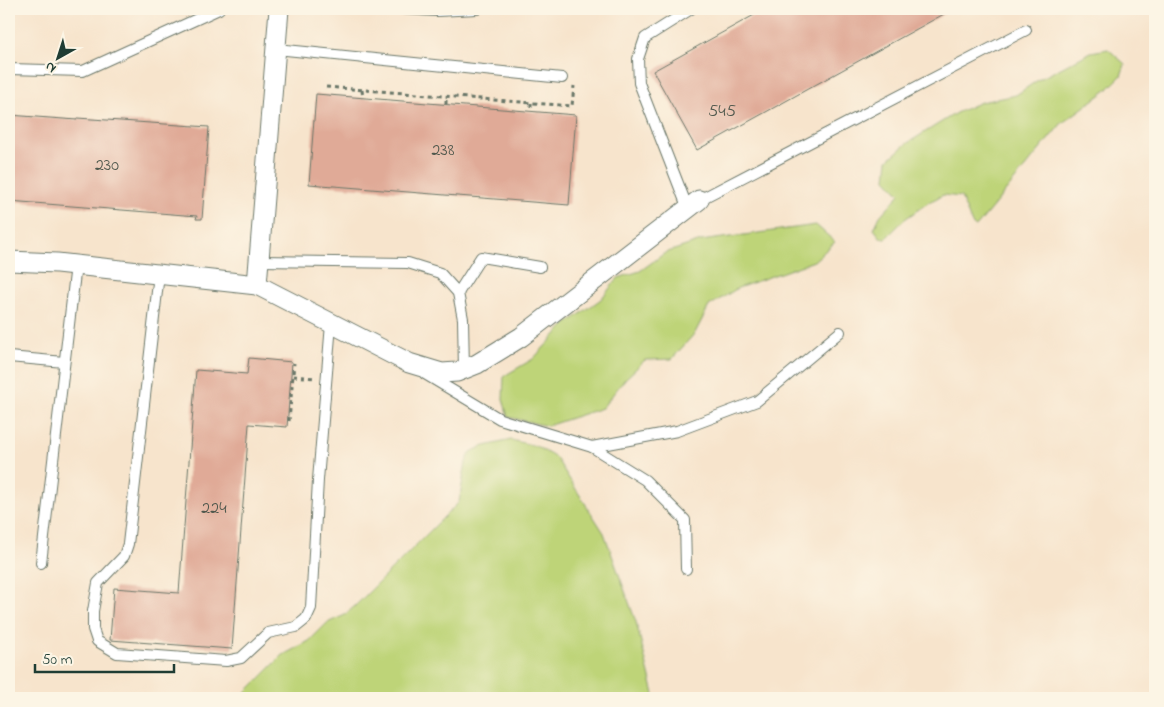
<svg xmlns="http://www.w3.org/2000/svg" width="1164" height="707" font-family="'Indie Flower',sans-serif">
	<rect width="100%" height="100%" fill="#fcf5e5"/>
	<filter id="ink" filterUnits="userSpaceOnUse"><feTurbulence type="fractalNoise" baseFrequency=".02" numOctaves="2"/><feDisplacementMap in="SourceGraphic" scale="10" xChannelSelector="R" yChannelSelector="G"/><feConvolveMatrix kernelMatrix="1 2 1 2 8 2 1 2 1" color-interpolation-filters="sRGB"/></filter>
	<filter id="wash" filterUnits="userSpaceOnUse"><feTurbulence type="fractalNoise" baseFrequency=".0096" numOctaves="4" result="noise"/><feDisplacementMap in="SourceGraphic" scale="20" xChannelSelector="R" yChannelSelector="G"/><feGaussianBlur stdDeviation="1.12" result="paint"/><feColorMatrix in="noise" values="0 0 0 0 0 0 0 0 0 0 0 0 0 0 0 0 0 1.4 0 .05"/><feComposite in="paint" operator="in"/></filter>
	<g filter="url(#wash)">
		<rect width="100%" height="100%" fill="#f7e4cc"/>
		<g fill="#bed478" stroke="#6e8856">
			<polygon points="1108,49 1125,64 1121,76 1107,90 1061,124 976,227 972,224 961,197 943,195 929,202 905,219 886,238 881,238 874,229 880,216 900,194 886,179 888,160 906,144 956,113 981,102 1016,95 1038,80 1091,52"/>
			<polygon points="816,225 835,242 814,261 738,288 709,306 695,333 672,359 645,360 625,379 602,408 547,426 508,417 503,399 504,376 533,359 565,325 601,299 618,278 640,271 665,253 701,241"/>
			<polygon points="511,440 536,446 556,458 604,533 636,622 655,698 240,698 283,655 309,641 327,623 345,615 356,605 459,502 466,462 471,452 481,447"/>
		</g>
		<g id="blocks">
			<g fill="#e0aa97">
				<polygon points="765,9 953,9 697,150 653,71"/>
				<polygon points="316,94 576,115 569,205 309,184"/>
				<polygon points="9,115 77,120 77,118 209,127 202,219 196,219 197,216 9,201"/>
				<polygon points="249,358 292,362 287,427 249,424 232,649 110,640 114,588 179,593 196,370 247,374"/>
			</g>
		</g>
	</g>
	<g filter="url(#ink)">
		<use href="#blocks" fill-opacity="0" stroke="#6b7769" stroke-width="1"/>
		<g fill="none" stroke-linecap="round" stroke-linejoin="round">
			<g stroke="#6b7769" stroke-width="12">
				<g id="service">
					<polyline points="401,9 437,11 477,9"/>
					<polyline points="276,49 562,78"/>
					<polyline points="9,69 83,71 219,9"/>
					<polyline points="699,200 1026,30"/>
					<polyline points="688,209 639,83 638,59 645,38 691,9"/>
					<polyline points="259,261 408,263 440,273 458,293 463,319 464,370"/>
					<polyline points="159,274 128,544 124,556 98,583 93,611 93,629 97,641 117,653 226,661 241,658 268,633 296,627 306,619 311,608 318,480 331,324"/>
					<polyline points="458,293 481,257 540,267"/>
					<polyline points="9,357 64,362"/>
					<polyline points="425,374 500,419 592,447 677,431 757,401 840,332"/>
					<polyline points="592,447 645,480 685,520 686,569"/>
					<polyline points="41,563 76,265"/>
				</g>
			</g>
			<g stroke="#6b7769" stroke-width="21">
				<g id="minor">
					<polyline points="9,261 57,263 257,285 279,9"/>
					<polyline points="257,285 409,363 442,373 457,372 477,364 521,337 699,200"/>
				</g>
			</g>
			<g stroke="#6b7769" stroke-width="3" stroke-dasharray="4 4" stroke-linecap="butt">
				<polyline points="326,87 572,106 574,86"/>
				<polyline points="362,90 363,98"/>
				<polyline points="531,103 531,111"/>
				<polyline points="446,104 446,96"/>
				<polyline points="293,376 315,378"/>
				<polyline points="289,421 294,363"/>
			</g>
			<use href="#service" stroke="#fff" stroke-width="10"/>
			<use href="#minor" stroke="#fff" stroke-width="19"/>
		</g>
	</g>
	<g text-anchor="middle" stroke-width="5" stroke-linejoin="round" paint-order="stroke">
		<g font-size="18" fill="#4f584d">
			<text x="722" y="116">545</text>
			<text x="443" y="155">238</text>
			<text x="107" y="170">230</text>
			<text x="214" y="513">224</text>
		</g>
	</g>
	<rect width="1164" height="707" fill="none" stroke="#fcf5e5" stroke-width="30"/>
	<g transform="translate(58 58) rotate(219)" stroke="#fcf5e5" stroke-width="4" paint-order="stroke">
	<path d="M0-4L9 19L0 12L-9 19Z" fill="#1f3d34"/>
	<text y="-8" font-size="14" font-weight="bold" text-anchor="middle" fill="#1f3d34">N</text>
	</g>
	<path d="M35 664v8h139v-8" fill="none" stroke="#1f3d34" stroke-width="2.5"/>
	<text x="42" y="664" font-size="15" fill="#1f3d34" stroke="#fcf5e5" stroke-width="4" paint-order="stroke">50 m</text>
</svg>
